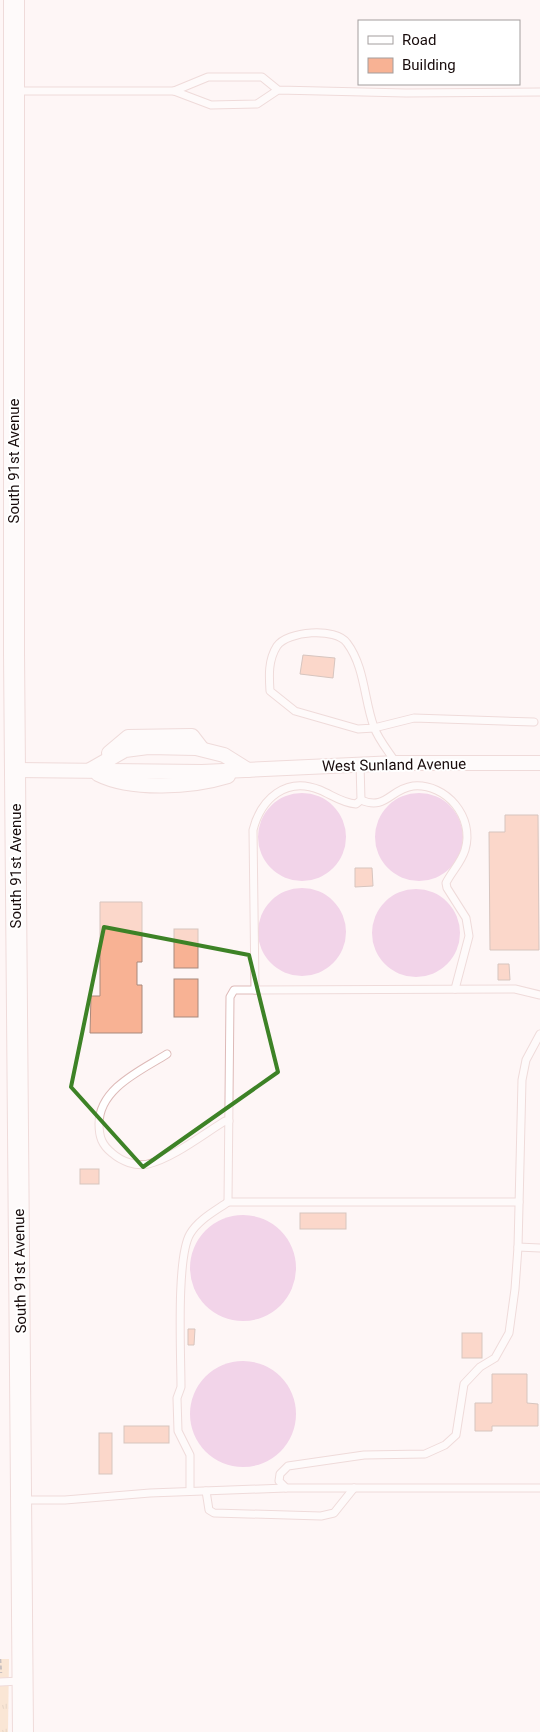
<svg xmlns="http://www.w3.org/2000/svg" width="540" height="1732" font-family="Roboto,sans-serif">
	<defs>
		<pattern id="park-tufts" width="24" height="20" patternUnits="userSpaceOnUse" patternTransform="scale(1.25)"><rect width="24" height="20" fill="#f7d3ad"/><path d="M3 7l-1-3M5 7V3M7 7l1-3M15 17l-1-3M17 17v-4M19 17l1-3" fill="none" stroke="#d3b494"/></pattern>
	</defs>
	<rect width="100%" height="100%" fill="#fef6f6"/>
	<polygon fill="url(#park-tufts)" points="0,1659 9,1659 8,1732 0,1732"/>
	<g fill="#e5aad9">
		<circle cx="302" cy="837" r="44"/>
		<circle cx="419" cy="837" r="44"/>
		<circle cx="302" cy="932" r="44"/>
		<circle cx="416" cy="933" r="44"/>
		<circle cx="243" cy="1268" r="53"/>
		<circle cx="243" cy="1414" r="53"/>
	</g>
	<g fill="#f8b294" stroke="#a8897c">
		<polygon points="303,655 335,658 333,678 300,674"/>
		<polygon points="505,815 538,815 539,950 490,950 489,832 505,832"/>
		<polygon points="355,868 372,868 373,886 355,887"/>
		<polygon points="100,902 142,902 142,962 137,962 137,985 142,985 142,1033 90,1033 91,996 100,996"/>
		<rect x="174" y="929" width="24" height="39"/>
		<polygon points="498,964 509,964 510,980 498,980"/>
		<rect x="174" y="979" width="24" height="38"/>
		<rect x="80" y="1169" width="19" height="15"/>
		<rect x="300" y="1213" width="46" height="16"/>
		<polygon points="188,1329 195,1329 194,1345 188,1345"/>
		<rect x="462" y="1333" width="20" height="25"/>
		<polygon points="492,1374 527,1374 527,1403 538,1404 538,1426 492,1426 492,1431 475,1431 475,1403 492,1403"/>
		<rect x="124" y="1426" width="45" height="17"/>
		<rect x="99" y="1433" width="13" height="41"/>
	</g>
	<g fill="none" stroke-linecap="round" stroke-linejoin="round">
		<g stroke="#debab8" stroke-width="9">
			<g id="service">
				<polyline points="278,90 262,77 208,77 174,91 211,105 257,104 278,90 406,93 540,92"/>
				<polyline points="17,91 174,91"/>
				<path d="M396,763C389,752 378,739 374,727C364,700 365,667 347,643C336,627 287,631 277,646C268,660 269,676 270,691L295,711L358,729L374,728L414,718L534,722"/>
				<path d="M361,800C386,811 390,789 413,786C446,783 475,817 465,850C461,863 452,871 446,883L447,888L466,918L469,936L455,989"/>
				<path d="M255,990L253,830C261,799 286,776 320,790C332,795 342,803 356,804L361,800L360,764"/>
				<polyline points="540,1034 526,1060 522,1080 518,1247 515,1289 509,1333 495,1358 480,1367 464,1384 456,1435 445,1445 425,1454 364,1455 288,1466 280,1474 279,1481 286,1488 540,1488"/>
				<path d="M167,1054C142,1070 99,1088 99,1124C99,1137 102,1145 112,1153C121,1161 136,1167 148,1164C173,1158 202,1135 225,1121H229"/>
				<polyline points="519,1202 228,1202 230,997 234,990 515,989 540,995"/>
				<polyline points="518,1247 540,1248"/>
				<path d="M190,1491V1455L178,1431L177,1398L181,1387C181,1355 176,1258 190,1234C198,1220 215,1211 228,1202"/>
				<polyline points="206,1491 209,1510 214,1513 321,1516 334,1513 354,1488"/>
				<polyline points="23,1500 65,1500 150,1493 286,1488"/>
				<polyline points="0,1682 20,1681"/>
			</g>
		</g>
		<g stroke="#debab8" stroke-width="16">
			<g id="minor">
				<polyline points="109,753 128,737 192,736 202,749"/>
				<polyline points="16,770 202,772 396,763 540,763"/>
				<polyline points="90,770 125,750 148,747 196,748 224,755 248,770"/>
				<path d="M98,774C132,791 192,787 228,776"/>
			</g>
		</g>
		<g stroke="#debab8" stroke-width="22">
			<polyline id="secondary" points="14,0 14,652 23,1732"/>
		</g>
		<polyline stroke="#867c7c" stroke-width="2.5" stroke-dasharray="4 2.5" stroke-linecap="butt" points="0,1659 1,1673"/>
		<use href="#service" stroke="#fff" stroke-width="7"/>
		<use href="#minor" stroke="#fff" stroke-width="14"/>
		<use href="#secondary" stroke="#fff" stroke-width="20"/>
	</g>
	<path d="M0 0H540V1732H0ZM104,927L249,955L278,1072L143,1167L71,1087Z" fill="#fef6f6" fill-opacity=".55" fill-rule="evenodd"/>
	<path fill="none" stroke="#3d8226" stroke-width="4" stroke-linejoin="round" d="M104,927L249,955L278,1072L143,1167L71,1087Z"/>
	<g text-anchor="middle" stroke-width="4" stroke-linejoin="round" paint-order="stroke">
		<g font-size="15" fill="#180c0c" stroke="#fff">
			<text transform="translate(14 461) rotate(-90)" y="5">South 91st Avenue</text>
			<text transform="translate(394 765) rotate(-1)" y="5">West Sunland Avenue</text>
			<text transform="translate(16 866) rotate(-90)" y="5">South 91st Avenue</text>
			<text transform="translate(20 1271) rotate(-91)" y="5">South 91st Avenue</text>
		</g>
	</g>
	<rect x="358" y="20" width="162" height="65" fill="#ffffff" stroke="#a39e9e"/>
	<rect x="368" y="36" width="25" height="8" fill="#ffffff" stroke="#a39e9e"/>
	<text x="402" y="45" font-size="15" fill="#180c0c">Road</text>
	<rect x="368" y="58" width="25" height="15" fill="#f8b294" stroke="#a39e9e"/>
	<text x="402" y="70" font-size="15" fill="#180c0c">Building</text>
</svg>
